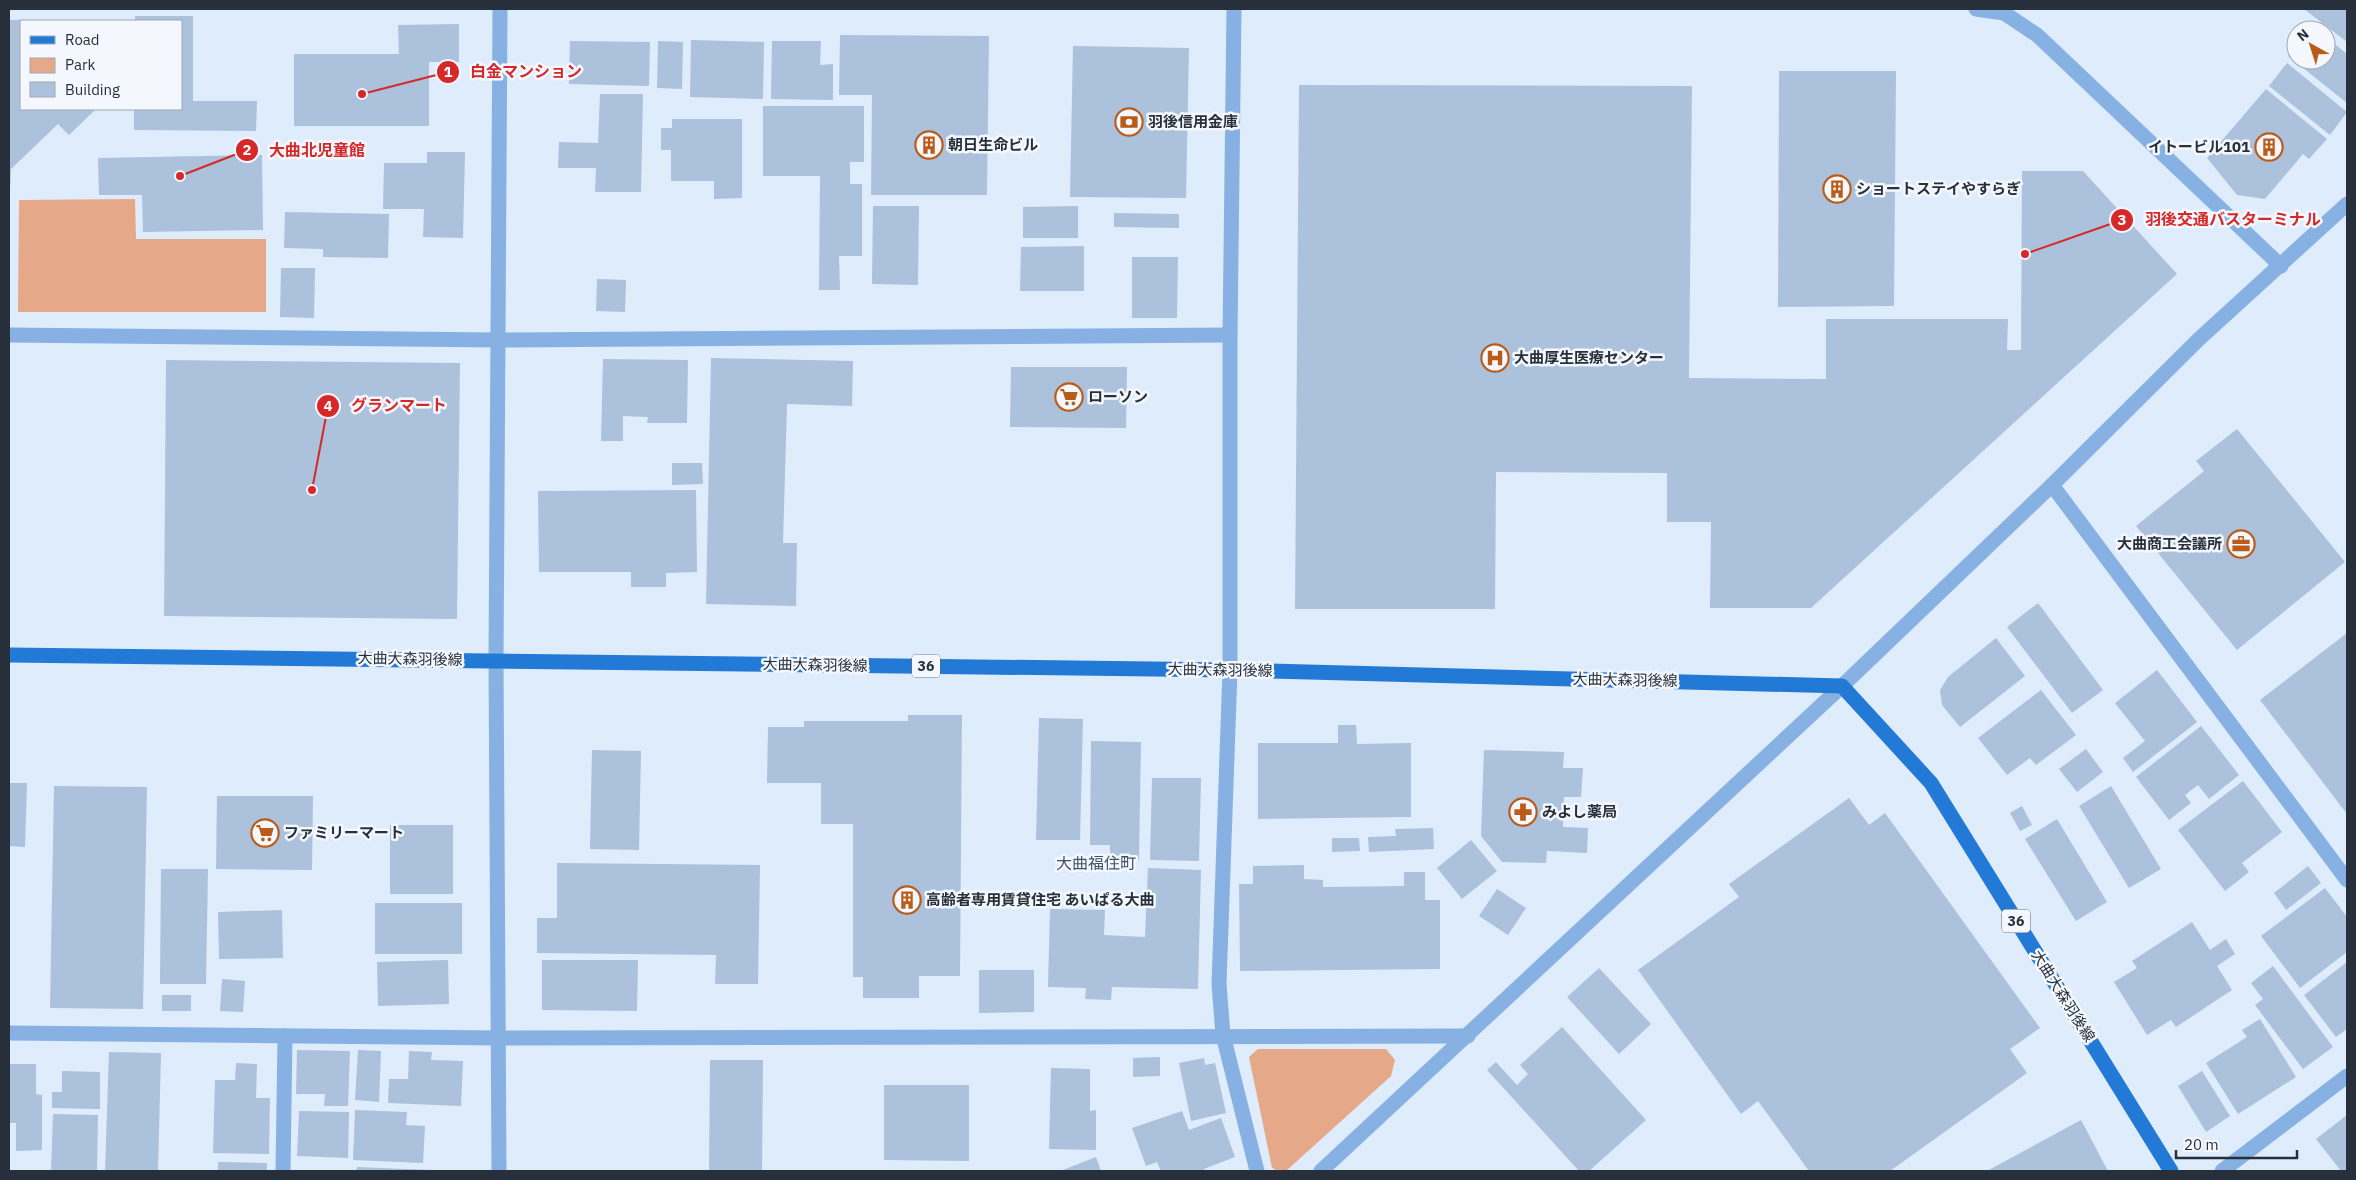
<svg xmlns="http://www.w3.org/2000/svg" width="2356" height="1180" font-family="'IBM Plex Sans','Noto Sans JP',sans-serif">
	<rect width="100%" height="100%" fill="#dfecfc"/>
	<g fill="#e5a98a">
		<polygon points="135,199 136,239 266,239 266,312 18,312 19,200"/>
		<polygon points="1258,1049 1386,1049 1395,1060 1391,1076 1286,1171 1278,1171 1272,1168 1249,1057"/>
	</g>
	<g fill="#acc1db">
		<polygon points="2304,9 2347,9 2347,42"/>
		<polygon points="135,16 193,16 193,101 257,101 256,131 134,130 134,109 181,109 181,21 135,21"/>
		<polygon points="9,20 21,20 21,109 96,109 69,135 58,124 11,169 10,191"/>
		<polygon points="459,24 459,62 429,62 429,126 294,126 294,54 399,54 398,25"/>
		<polygon points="840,35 989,36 987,195 871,195 872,95 839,95"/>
		<polygon points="2326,37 2347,54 2347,103 2288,56 2296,46 2296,60 2326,60"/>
		<polygon points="691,40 764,42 763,99 690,97"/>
		<polygon points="570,41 650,42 649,86 569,84"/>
		<polygon points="658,41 683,42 682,89 657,88"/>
		<polygon points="772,41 821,41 820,65 833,64 833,100 771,99"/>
		<polygon points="1073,46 1189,48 1186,198 1070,197"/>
		<polygon points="2287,63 2347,112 2330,135 2269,86"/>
		<polygon points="1779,71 1896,71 1894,306 1778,307"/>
		<polygon points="1299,85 1692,86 1689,378 1826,379 1826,319 2008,319 2007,350 2021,350 2022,171 2083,171 2177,274 1811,608 1710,608 1711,522 1667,522 1667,473 1496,472 1495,609 1295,609"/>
		<polygon points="2266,89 2327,139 2309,159 2303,154 2265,199 2237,195 2207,158"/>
		<polygon points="600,94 643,94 641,192 595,192 596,168 558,168 559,142 598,143"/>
		<polygon points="763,106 864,106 864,162 850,162 850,184 862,184 862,256 839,256 840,290 819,290 820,176 763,176"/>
		<polygon points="672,119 742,119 742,198 714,199 714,181 671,181 671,150 661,150 661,128 672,128"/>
		<polygon points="427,152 465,152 463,238 423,237 424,209 383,209 384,163 427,163"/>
		<polygon points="262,155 263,230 143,232 142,195 99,195 98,158"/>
		<polygon points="873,206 919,206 918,285 872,284"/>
		<polygon points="1078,206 1078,238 1023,238 1023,207"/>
		<polygon points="285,212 389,214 388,258 323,257 323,249 284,248"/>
		<polygon points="1114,213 1179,214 1179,228 1114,227"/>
		<polygon points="1084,246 1084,291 1020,291 1021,247"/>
		<polygon points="1132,257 1178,257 1177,318 1132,318"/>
		<polygon points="281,268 315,268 314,318 280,317"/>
		<polygon points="597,279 626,280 625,312 596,311"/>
		<polygon points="711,358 853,361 852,406 787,404 783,543 797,543 796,606 706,604"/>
		<polygon points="603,359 688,360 687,423 647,423 648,417 623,416 623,441 601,441"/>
		<polygon points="166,360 460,363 457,619 164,616"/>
		<polygon points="1011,367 1127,367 1126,428 1010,427"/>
		<polygon points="2237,429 2345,562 2237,650 2136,526 2204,471 2196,461"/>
		<polygon points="672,463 702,463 703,484 672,485"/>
		<polygon points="696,490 697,572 666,573 666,587 631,587 631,572 539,572 538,491"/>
		<polygon points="2038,603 2103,690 2072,713 2007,627"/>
		<polygon points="2347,633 2347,814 2260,700"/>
		<polygon points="1996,638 2025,676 1960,727 1942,705 1940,690 1948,677"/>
		<polygon points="2157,670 2197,722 2133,772 2123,758 2145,741 2115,703"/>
		<polygon points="2041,690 2076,735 2036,765 2030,758 2007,775 1978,738"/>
		<polygon points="908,715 962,715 960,976 919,976 919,998 863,998 863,977 853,977 853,824 821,824 821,783 767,783 768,727 804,727 804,721 908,721"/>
		<polygon points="1039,718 1083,719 1080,840 1036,840"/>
		<polygon points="1338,725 1356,725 1357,744 1411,743 1411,817 1258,819 1258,743 1338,743"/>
		<polygon points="2201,726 2239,775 2209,799 2198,785 2185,795 2191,803 2169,820 2136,777"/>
		<polygon points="1091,741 1141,742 1139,860 1110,860 1110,845 1090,845"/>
		<polygon points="2086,749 2103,772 2077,792 2059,769"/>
		<polygon points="592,750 641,751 639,850 590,849"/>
		<polygon points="1484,750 1564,752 1563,768 1583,768 1581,797 1564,797 1563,827 1588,828 1587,853 1547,851 1546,863 1502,862 1481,836"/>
		<polygon points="1152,778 1201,778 1199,861 1150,860"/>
		<polygon points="2243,781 2282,832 2242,863 2249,872 2225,891 2178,830"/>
		<polygon points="9,783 27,783 25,847 9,846"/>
		<polygon points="54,786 147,787 143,1009 50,1008"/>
		<polygon points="2111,786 2161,869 2129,888 2079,806"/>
		<polygon points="217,796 313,796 312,870 216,869"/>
		<polygon points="1849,798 1869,825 1885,813 2040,1028 2010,1049 2027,1073 1890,1171 1809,1171 1758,1101 1741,1114 1638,970 1739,897 1729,884"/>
		<polygon points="2022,806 2032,825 2020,831 2010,813"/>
		<polygon points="2057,819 2107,902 2076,921 2025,839"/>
		<rect x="390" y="825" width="63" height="69"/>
		<polygon points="1433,828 1434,849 1369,852 1368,837 1396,836 1395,829"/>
		<polygon points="1332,838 1359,838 1360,851 1332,852"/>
		<polygon points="1471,840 1497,871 1462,899 1437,868"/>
		<polygon points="557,863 760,865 758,984 715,984 716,955 537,953 537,918 557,918"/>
		<polygon points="1304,865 1304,879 1323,880 1323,887 1404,886 1404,872 1425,872 1425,900 1440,900 1440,969 1240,971 1239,884 1253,884 1253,866"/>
		<polygon points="2308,866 2321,883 2286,910 2274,893"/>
		<polygon points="1148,868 1201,870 1198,989 1112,987 1111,1000 1085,999 1086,988 1048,987 1050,909 1105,910 1104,935 1145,937"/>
		<polygon points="161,869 208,869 206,984 160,984"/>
		<polygon points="2325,888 2347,917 2347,952 2300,988 2261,936"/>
		<polygon points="1497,889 1526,908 1508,935 1479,916"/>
		<rect x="375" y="903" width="87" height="51"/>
		<polygon points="282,910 283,958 219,959 218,912"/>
		<polygon points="2192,922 2210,950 2226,939 2235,954 2217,966 2232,990 2176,1027 2171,1020 2147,1035 2114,982 2137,968 2132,961"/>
		<polygon points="448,960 449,1004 378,1006 377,962"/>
		<polygon points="542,960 638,960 637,1011 542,1010"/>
		<polygon points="2347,962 2347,1029 2336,1037 2304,995"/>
		<polygon points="2273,966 2333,1047 2303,1069 2255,1005 2263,999 2251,983"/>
		<polygon points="1599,968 1651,1024 1619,1054 1567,997"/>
		<polygon points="979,970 1034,970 1034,1012 979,1013"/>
		<polygon points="222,979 245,981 243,1012 220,1011"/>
		<rect x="162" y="995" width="29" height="16"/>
		<polygon points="2260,1019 2296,1077 2238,1114 2206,1063 2247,1037 2242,1030"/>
		<polygon points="1562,1027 1646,1120 1589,1171 1579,1171 1487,1070 1496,1062 1517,1085 1528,1074 1520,1065"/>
		<polygon points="297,1050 350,1051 348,1106 324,1106 325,1094 296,1094"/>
		<polygon points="358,1050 381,1051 379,1102 355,1100"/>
		<polygon points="409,1051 432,1052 431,1060 463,1061 461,1106 388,1103 389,1079 408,1079"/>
		<polygon points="109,1052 161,1053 158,1171 105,1171"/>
		<polygon points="1160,1057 1160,1076 1133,1077 1133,1058"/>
		<polygon points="1204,1058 1205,1065 1215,1063 1226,1113 1191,1121 1179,1063"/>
		<polygon points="710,1060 763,1060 762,1171 709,1171"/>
		<polygon points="236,1063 257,1064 256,1098 270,1098 269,1154 213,1153 215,1080 235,1080"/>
		<polygon points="9,1064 36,1064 36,1094 42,1095 42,1150 16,1151 16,1123 9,1123"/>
		<polygon points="1051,1068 1090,1069 1090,1111 1096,1110 1096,1150 1049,1149"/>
		<polygon points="62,1071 100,1072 100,1109 52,1108 52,1092 62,1092"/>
		<polygon points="2202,1071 2230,1116 2206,1132 2178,1086"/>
		<polygon points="884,1085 969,1085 969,1161 884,1160"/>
		<polygon points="355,1110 407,1112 406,1125 425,1126 423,1163 353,1160"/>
		<polygon points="299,1111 349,1112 348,1158 297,1156"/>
		<polygon points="1182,1111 1189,1130 1221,1118 1235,1157 1204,1169 1204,1171 1161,1171 1157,1162 1146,1166 1132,1128"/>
		<polygon points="53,1114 98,1115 97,1171 51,1171"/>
		<polygon points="2347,1115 2347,1171 2341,1171 2316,1139"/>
		<polygon points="2081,1120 2108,1171 1987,1171"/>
		<polygon points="1096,1157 1101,1171 1063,1171 1063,1170"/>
		<polygon points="218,1162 267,1163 267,1171 218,1171"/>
		<polygon points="357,1167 432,1170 432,1171 356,1171"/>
	</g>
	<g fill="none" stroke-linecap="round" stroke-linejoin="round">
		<g stroke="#87b1e3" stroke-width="15">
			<polyline points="1234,9 1230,335 1230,670 1219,984 1223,1035 1257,1171"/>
			<polyline points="1976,9 2004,13 2037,35 2281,266"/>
			<polyline points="9,335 498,340 1230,335"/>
			<polyline points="2052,485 2347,880"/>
			<polyline points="9,1033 500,1038 1468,1036"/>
			<polyline points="283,1171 285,1036"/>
			<polyline points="499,1171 496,660 500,9"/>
			<polyline points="1321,1171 1842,686 2052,485 2199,339 2347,204"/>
			<polyline points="2222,1171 2347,1076"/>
		</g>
		<polyline stroke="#237ad6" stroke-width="15" points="9,655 1230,670 1842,686 1931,783 2171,1171"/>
	</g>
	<defs>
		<g id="bank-ring" transform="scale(1.4375)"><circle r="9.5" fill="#f4f8fe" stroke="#bb5b18" stroke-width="1.5"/><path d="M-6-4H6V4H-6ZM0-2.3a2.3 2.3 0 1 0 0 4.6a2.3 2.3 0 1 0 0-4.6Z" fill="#bb5b18"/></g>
		<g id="building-ring" transform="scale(1.4375)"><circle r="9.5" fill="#f4f8fe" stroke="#bb5b18" stroke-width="1.5"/><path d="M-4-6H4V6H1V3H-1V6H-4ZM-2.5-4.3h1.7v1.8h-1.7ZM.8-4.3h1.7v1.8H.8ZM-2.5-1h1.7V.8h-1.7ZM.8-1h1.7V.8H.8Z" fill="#bb5b18"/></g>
		<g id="hospital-ring" transform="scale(1.4375)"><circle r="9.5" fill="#f4f8fe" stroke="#bb5b18" stroke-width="1.5"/><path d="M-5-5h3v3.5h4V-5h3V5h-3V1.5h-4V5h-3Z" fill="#bb5b18"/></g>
		<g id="supermarket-ring" transform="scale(1.4375)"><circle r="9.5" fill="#f4f8fe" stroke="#bb5b18" stroke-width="1.5"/><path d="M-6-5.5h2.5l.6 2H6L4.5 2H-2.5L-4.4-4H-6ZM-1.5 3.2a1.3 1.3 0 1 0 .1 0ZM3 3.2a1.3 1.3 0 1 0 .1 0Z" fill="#bb5b18"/></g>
		<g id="office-ring" transform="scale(1.4375)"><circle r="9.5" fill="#f4f8fe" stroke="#bb5b18" stroke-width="1.5"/><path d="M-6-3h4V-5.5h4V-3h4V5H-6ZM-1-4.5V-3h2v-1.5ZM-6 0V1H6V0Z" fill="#bb5b18"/></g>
		<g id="pharmacy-ring" transform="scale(1.4375)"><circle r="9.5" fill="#f4f8fe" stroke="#bb5b18" stroke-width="1.5"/><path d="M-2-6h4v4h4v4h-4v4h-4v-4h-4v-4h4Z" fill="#bb5b18"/></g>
	</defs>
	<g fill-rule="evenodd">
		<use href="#bank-ring" x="1129" y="122"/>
		<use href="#building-ring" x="929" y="145"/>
		<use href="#building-ring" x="2269" y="147"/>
		<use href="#building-ring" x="1837" y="189"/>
		<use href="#hospital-ring" x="1495" y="358"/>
		<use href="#supermarket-ring" x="1069" y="397"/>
		<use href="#office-ring" x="2241" y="544"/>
		<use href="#pharmacy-ring" x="1523" y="812"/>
		<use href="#supermarket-ring" x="265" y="833"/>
		<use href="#building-ring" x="907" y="900"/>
	</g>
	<g text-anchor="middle" stroke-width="5" stroke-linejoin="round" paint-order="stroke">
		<g fill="#f4f8fe" stroke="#646c75" stroke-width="1">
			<rect x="912" y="654.5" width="28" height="23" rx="4"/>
			<rect x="2002" y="909.5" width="28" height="23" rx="4"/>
		</g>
		<g font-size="14" font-weight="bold" fill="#27303a">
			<text x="926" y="671">36</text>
			<text x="2016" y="926">36</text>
		</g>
		<g font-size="15" font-weight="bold" fill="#27303a" stroke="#f4f8fe" text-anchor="start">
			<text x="1148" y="127">羽後信用金庫</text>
			<text x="948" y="150">朝日生命ビル</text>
			<text x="2250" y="152" text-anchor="end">イトービル101</text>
			<text x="1856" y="194">ショートステイやすらぎ</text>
			<text x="1514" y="363">大曲厚生医療センター</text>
			<text x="1088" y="402">ローソン</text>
			<text x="2222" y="549" text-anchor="end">大曲商工会議所</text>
			<text x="1542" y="817">みよし薬局</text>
			<text x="284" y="838">ファミリーマート</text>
			<text x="926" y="905">高齢者専用賃貸住宅 あいぱる大曲</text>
		</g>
		<g font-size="15" fill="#27303a" stroke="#f4f8fe">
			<text transform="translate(410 659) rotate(1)" y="5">大曲大森羽後線</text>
			<text transform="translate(815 665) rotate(1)" y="5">大曲大森羽後線</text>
			<text transform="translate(1220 670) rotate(1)" y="5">大曲大森羽後線</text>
			<text transform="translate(1625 680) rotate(1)" y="5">大曲大森羽後線</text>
			<text transform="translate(2063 996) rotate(58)" y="5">大曲大森羽後線</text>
		</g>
		<g font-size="16" fill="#3f5268" stroke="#f4f8fe">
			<text x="1096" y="869">大曲福住町</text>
		</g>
	</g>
	<path fill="none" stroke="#d62828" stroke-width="2" d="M362 94L448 72M180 176L247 150M2025 254L2122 220M312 490L328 406"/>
	<g fill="#d62828" stroke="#f4f8fe" stroke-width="2">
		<circle cx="362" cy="94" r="5"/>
		<circle cx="180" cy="176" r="5"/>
		<circle cx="2025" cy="254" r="5"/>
		<circle cx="312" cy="490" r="5"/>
		<circle cx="448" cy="72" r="12"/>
		<circle cx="247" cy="150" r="12"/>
		<circle cx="2122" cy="220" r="12"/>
		<circle cx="328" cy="406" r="12"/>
	</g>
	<g font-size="15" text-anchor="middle" font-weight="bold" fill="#fff">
		<text x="448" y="77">1</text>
		<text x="247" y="155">2</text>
		<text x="2122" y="225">3</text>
		<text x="328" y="411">4</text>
	</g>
	<g font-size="16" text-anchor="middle" font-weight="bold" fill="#d62828" stroke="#f4f8fe" stroke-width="5" stroke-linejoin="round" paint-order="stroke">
		<text x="526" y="77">白金マンション</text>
		<text x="317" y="156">大曲北児童館</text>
		<text x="2233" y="225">羽後交通バスターミナル</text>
		<text x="399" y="411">グランマート</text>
	</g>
	<rect width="2356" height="1180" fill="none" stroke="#27303a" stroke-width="20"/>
	<rect x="20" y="20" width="162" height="90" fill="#f4f8fe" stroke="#a2a8b0"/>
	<rect x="30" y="36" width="25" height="8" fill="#237ad6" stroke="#a2a8b0"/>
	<text x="65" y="45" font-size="15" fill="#27303a">Road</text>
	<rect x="30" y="58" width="25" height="15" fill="#e5a98a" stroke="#a2a8b0"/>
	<text x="65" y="70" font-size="15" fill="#27303a">Park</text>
	<rect x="30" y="82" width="25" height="15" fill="#acc1db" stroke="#a2a8b0"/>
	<text x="65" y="95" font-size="15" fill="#27303a">Building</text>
	<g transform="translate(2311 45) rotate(321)"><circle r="24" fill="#f4f8fe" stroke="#a2a8b0"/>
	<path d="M0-4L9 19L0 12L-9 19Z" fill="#bb5b18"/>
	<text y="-8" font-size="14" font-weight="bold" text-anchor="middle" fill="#27303a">N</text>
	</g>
	<path d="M2176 1150v8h121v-8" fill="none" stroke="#27303a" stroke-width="2.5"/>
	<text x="2184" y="1150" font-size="15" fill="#27303a" stroke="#f4f8fe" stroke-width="4" paint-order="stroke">20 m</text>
</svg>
